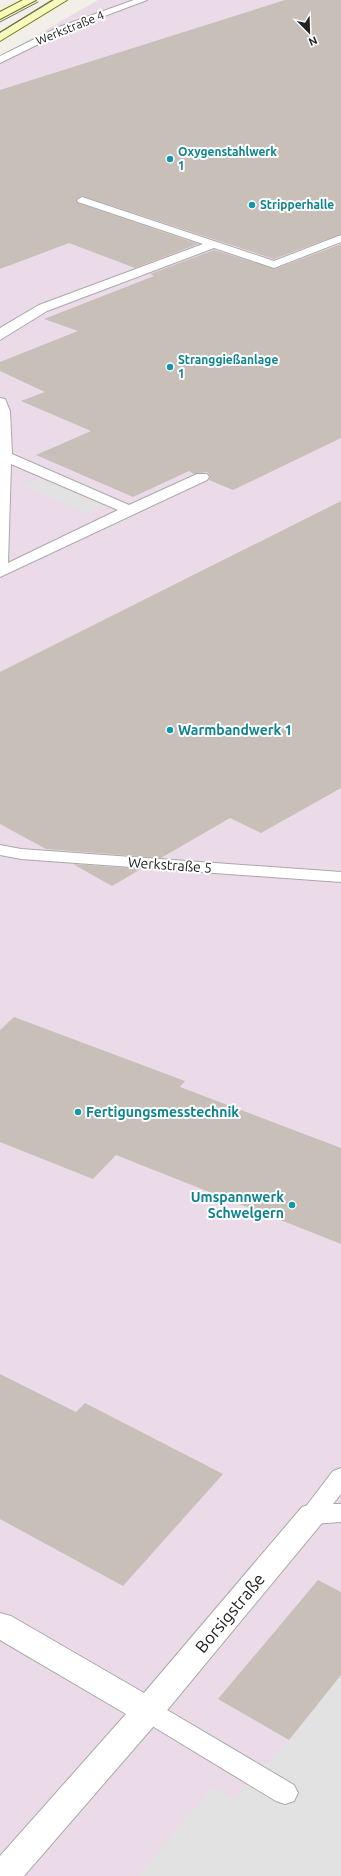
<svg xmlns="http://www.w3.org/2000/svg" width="341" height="1876" font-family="Ubuntu,sans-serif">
	<rect width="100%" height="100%" fill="#f2efe9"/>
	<polygon fill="#ebdbe8" points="98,0 341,0 341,1876 0,1876 0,56"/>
	<g fill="#e2e2e2">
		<polygon points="39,479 102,505 87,513 23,486"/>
		<polygon points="341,1675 341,1876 139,1876 212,1786 234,1799 289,1740"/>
	</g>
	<g fill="#c7bfb8">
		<polygon points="285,0 341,0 341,234 274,259 82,196 76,200 78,203 198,244 135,268 69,243 0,269 0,90"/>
		<polygon points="341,244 341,438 233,490 209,480 210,476 207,472 194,474 189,471 133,497 36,455 91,431 21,401 45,392 0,371 0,362 78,331 44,319 154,276 150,274 214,250 275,269"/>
		<polygon points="341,501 341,788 261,833 230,818 161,858 46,849 0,824 0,672"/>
		<polygon points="73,864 141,869 112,886"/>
		<polygon points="14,1017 185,1081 180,1087 341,1148 341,1244 116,1155 93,1179 0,1142 0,1030"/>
		<polygon points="0,1374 76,1412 85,1403 223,1474 123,1586 0,1519"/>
		<polygon points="318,1580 341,1592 341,1675 289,1740 218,1699"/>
	</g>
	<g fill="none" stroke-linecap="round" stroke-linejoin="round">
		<g stroke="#a9a9a9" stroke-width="2">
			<g id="lane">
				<polygon points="134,0 147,0 65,31 0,63 0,56 59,27"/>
				<polygon points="82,197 274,261 341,235 341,242 274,268 214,248 47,311 0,340 0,328 39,305 203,244 78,202 77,200"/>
				<path d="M0,398L5,399L10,411L12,454L129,505L197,474H207L209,477L207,480L0,577ZM11,464L118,510L8,563Z"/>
				<polygon points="0,845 21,849 341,872 341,882 21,859 0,855"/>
				<polygon points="341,1468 341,1494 333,1504 341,1504 341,1522 312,1524 304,1521 300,1515 304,1509 333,1471"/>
				<polygon points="148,1700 157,1704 294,1785 298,1793 294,1801 285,1804 276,1801 139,1718 135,1711 139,1704"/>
			</g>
		</g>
		<g stroke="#a9a9a9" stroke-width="2">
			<polygon id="street" points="312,1504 322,1507 326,1515 322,1523 159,1720 24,1876 0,1876 0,1856 126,1714 0,1640 0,1613 11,1616 144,1693 302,1507"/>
		</g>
		<g stroke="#707d05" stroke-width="2">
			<g id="secondary">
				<polygon points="23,0 36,0 0,19 0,12"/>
				<polygon points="54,0 67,0 0,41 0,33"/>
			</g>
		</g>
		<use href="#lane" fill="#fff" fill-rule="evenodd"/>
		<use href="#street" fill="#fff" fill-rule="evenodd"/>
		<use href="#secondary" fill="#f7fabf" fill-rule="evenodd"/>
		<g stroke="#707070" stroke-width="1">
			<polyline points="0,22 38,2"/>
			<polyline points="0,32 52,0"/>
		</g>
	</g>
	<g fill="#0f9aa8" stroke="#fff" stroke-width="1.5">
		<circle cx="170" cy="159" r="4"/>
		<circle cx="252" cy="205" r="4"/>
		<circle cx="170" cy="367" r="4"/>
		<circle cx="170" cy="730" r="4"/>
		<circle cx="78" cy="1112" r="4"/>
		<circle cx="292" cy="1205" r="4"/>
	</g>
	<g text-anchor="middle" stroke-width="4" stroke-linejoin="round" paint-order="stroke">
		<g font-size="12" fill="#222" stroke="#fff">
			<text transform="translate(70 28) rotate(-22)" y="4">Werkstraße 4</text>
		</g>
		<g font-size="12" font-weight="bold" fill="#0d838f" stroke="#fff" text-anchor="start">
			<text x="178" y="156">Oxygenstahlwerk<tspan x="178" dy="14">1</tspan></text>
			<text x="260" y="209">Stripperhalle</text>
			<text x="178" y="364">Stranggießanlage<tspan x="178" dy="14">1</tspan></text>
		</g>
		<g font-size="14" font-weight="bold" fill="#0d838f" stroke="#fff" text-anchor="start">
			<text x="178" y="735">Warmbandwerk 1</text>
			<text x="86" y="1117">Fertigungsmesstechnik</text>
			<text x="284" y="1202" text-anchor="end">Umspannwerk<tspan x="284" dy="16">Schwelgern</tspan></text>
		</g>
		<g font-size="14" fill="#222" stroke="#fff">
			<text transform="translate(170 865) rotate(4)" y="5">Werkstraße 5</text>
		</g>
		<g font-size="17" fill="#222" stroke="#fff">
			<text transform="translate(230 1613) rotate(-50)" y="6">Borsigstraße</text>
		</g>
	</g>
	<g transform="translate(309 32) rotate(157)" stroke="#ffffff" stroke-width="3" paint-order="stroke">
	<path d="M0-3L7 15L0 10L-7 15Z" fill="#222222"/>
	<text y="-6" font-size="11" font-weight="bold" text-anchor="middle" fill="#222222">N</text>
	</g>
</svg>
